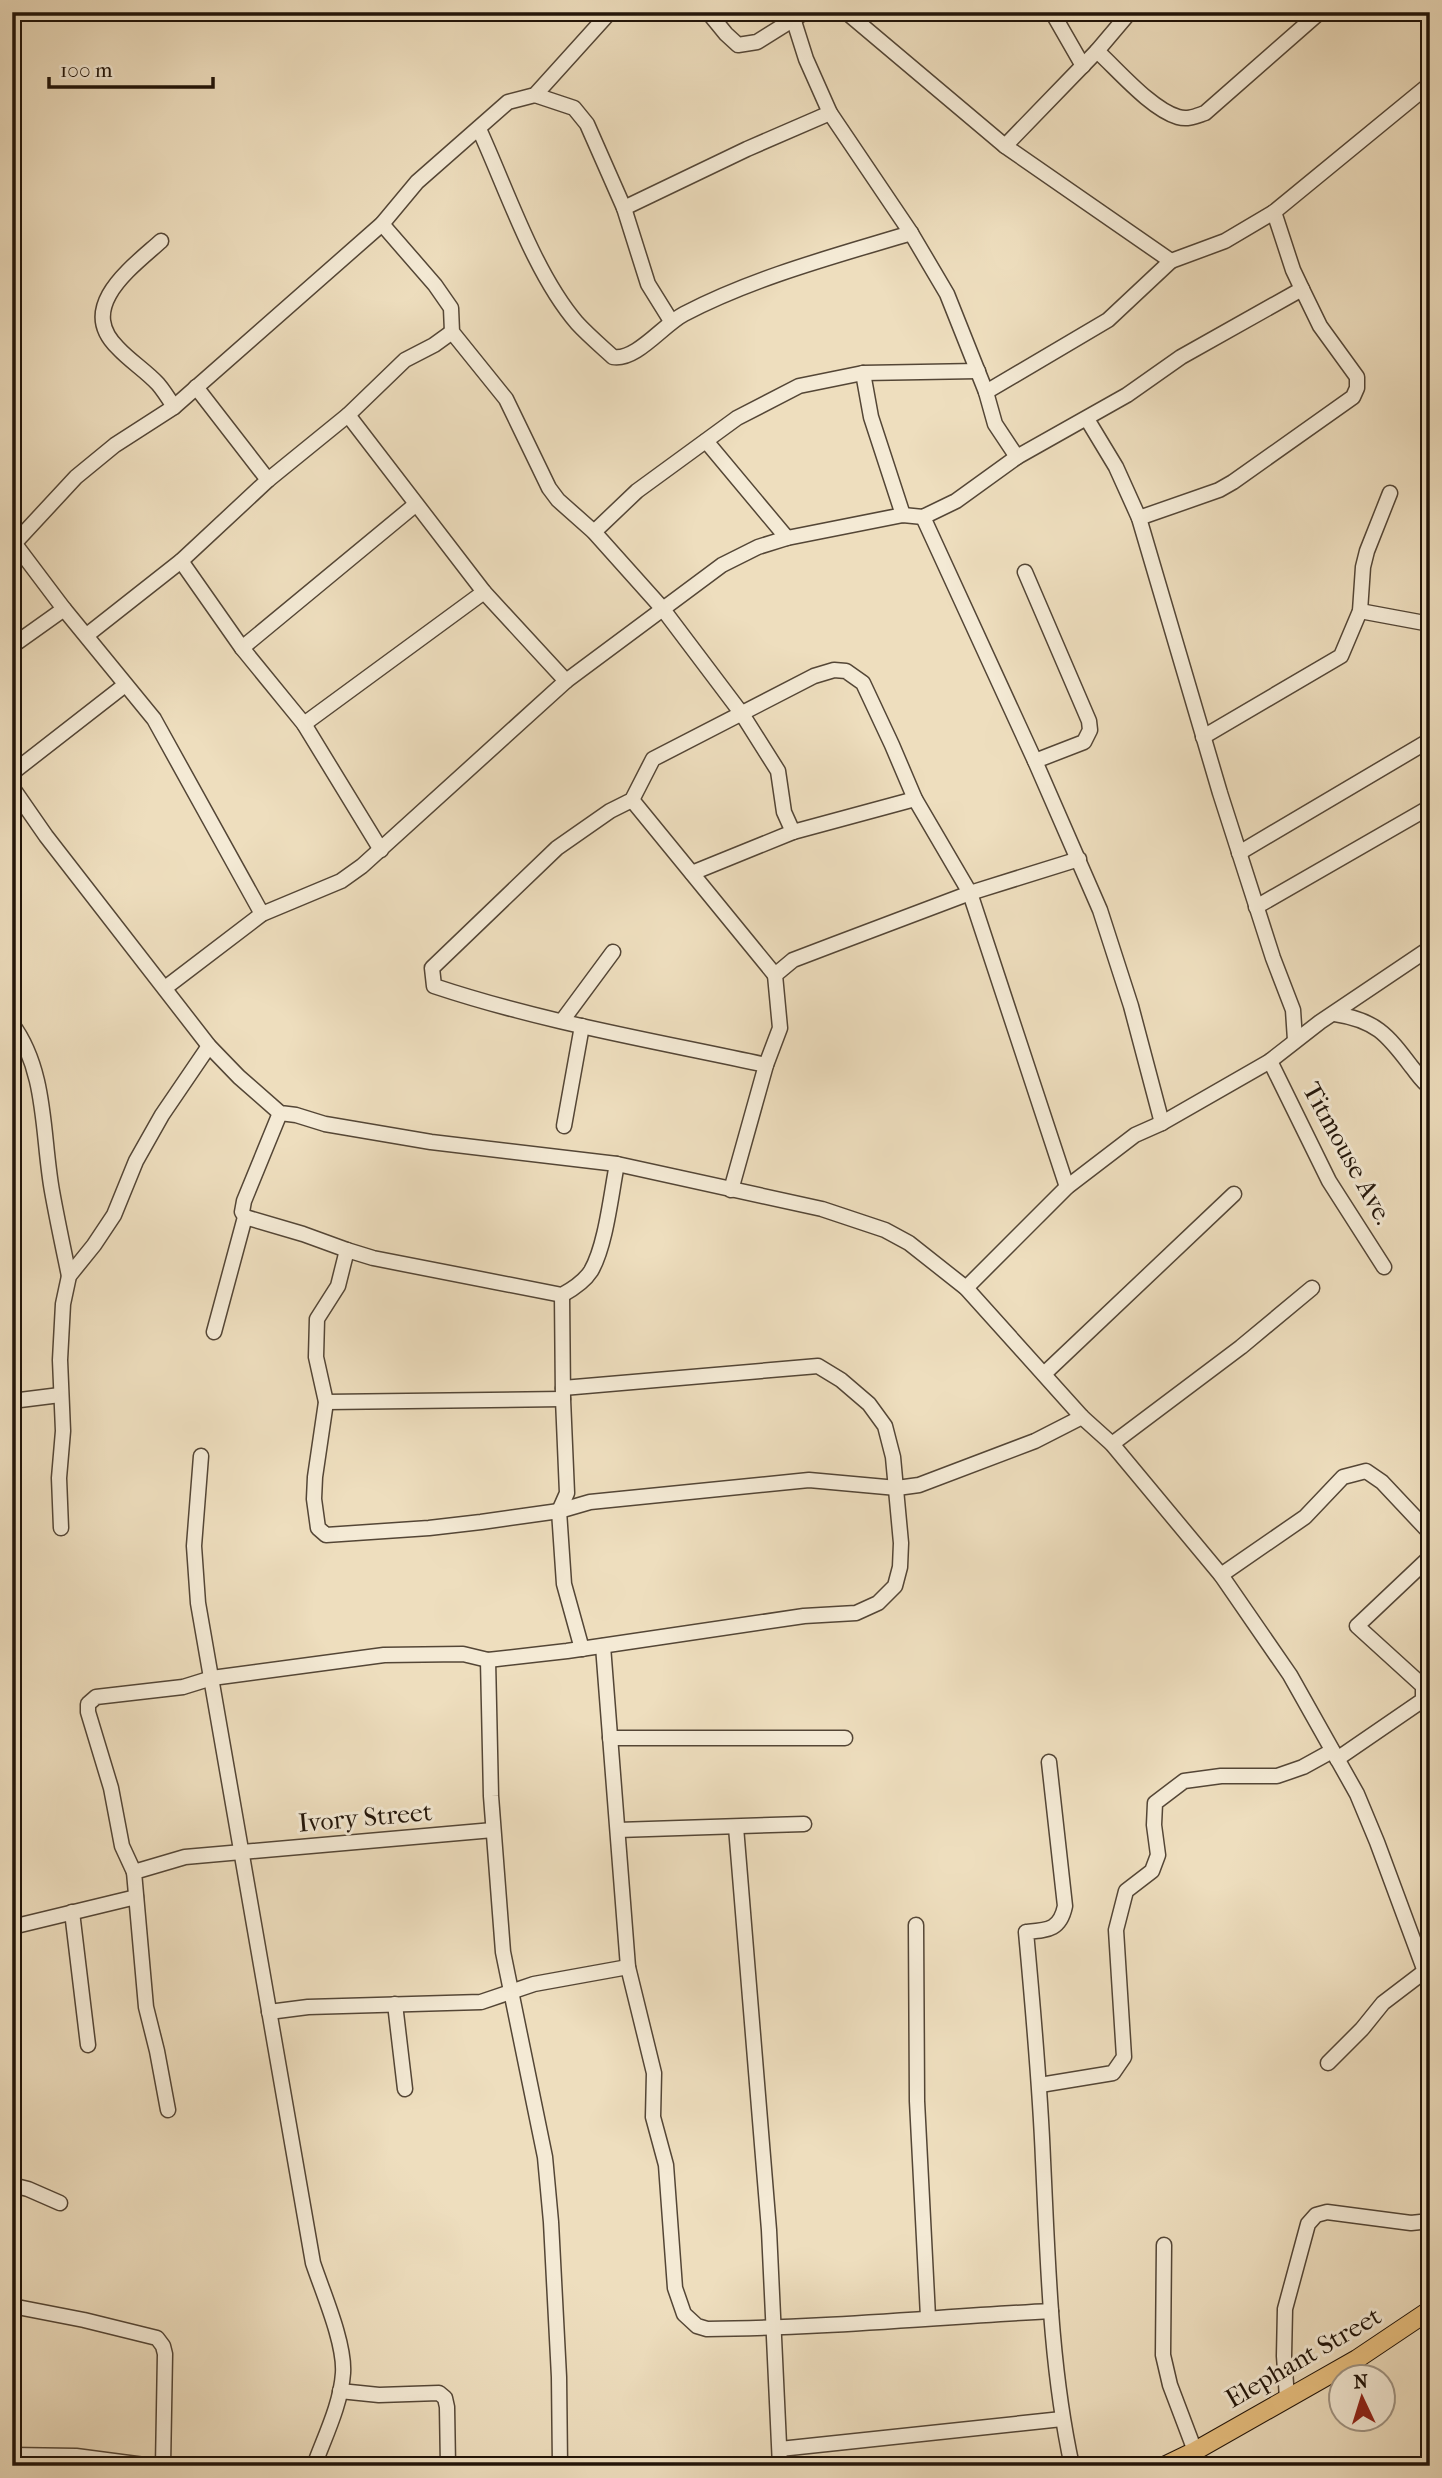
<svg xmlns="http://www.w3.org/2000/svg" width="1442" height="2478" font-family="'IM FELL French Canon',serif">
	<rect width="100%" height="100%" fill="#eedebe"/>
	<filter id="stains"><feTurbulence type="fractalNoise" baseFrequency=".00286" numOctaves="4"/><feColorMatrix values="0 0 0 0 .2 0 0 0 0 .09 0 0 0 0 .02 0 0 0 .5 -.17"/></filter>
	<radialGradient id="worn" r=".72"><stop offset=".6" stop-color="#630" stop-opacity="0"/><stop offset="1" stop-color="#630" stop-opacity=".3"/></radialGradient>
	<g fill="none" stroke-linecap="round" stroke-linejoin="round">
		<g stroke="#544636" stroke-width="17">
			<g id="minor">
				<polyline points="708,12 726,34 738,45 757,42 805,12"/>
				<polyline points="846,12 1005,146 1171,261 1225,241 1274,212 1430,84"/>
				<polyline points="1052,12 1083,66"/>
				<polyline points="793,18 806,59 830,113 911,233 947,294 986,392 995,424 1017,457 1127,395 1181,357 1302,289 1293,270 1274,212"/>
				<path d="M1097,51C1118,70 1151,109 1178,117C1188,120 1196,116 1205,113L1320,12"/>
				<polyline points="535,95 574,108 587,124 624,208 648,284 671,321"/>
				<path d="M479,129C507,190 534,273 577,323C588,335 601,346 613,357C636,361 663,325 684,314C755,277 835,256 911,233"/>
				<polyline points="1005,146 1097,51 1130,12"/>
				<polyline points="624,208 747,149 830,113"/>
				<polyline points="382,224 435,285 451,308 452,332 506,399 549,488 558,500 594,532 662,608 742,714 778,771 784,812 793,832"/>
				<path d="M161,241C131,268 76,307 118,348C130,361 146,371 158,384C164,391 169,399 174,407"/>
				<polyline points="863,373 871,417 903,515"/>
				<polyline points="196,387 268,480"/>
				<polyline points="986,392 1108,320 1171,261"/>
				<polyline points="348,415 484,592 566,681"/>
				<polyline points="1087,419 1116,467 1139,518 1220,793 1273,958 1293,1010 1295,1040"/>
				<polyline points="706,441 787,538"/>
				<polyline points="923,517 1035,761 1100,910 1131,1006 1162,1123"/>
				<polyline points="1139,518 1219,490 1233,482 1353,397 1357,388 1357,377 1320,326 1302,289"/>
				<polyline points="594,532 637,491 737,418 799,386 863,373 978,371"/>
				<polyline points="15,544 64,609 154,719 262,914"/>
				<polyline points="12,546 76,477 115,445 174,407 382,224 417,182 508,102 535,95 610,12"/>
				<polyline points="181,561 242,648 304,724 381,850"/>
				<polyline points="1025,572 1089,721 1090,730 1084,742 1035,761"/>
				<polyline points="1360,611 1430,624"/>
				<polyline points="87,635 181,561 268,480 348,415 405,360 434,345 452,332"/>
				<polyline points="12,646 64,609"/>
				<polyline points="242,648 415,505"/>
				<polyline points="304,724 484,592"/>
				<polyline points="1203,737 1341,656 1360,611 1363,567 1367,551 1390,493"/>
				<polyline points="12,773 125,685"/>
				<polyline points="12,787 46,836 209,1046 239,1077 280,1113 296,1115 325,1124 431,1142 617,1164 822,1209 885,1230 909,1243 966,1288 1082,1417 1112,1444 1221,1575 1290,1675 1357,1794 1377,1842 1430,1985"/>
				<polyline points="632,800 775,975"/>
				<polyline points="1239,853 1430,740"/>
				<polyline points="692,873 793,832 915,799"/>
				<polyline points="1256,907 1430,807"/>
				<polyline points="165,988 262,914 341,881 362,866 566,681 722,565 758,547 787,538 903,515 923,517 956,501 1017,457"/>
				<path d="M1335,1014C1375,1020 1387,1034 1411,1066C1417,1073 1422,1082 1430,1087"/>
				<polyline points="562,1021 613,952"/>
				<path d="M12,1024C47,1071 42,1135 52,1191C57,1219 63,1247 69,1276"/>
				<polyline points="1270,1061 1329,1181 1384,1267"/>
				<path d="M766,1065C655,1041 542,1022 434,986L432,968L557,848L610,811L632,800L653,759L814,676L834,670L846,671L863,683L892,745L915,799L970,893L1067,1187"/>
				<polyline points="564,1126 582,1026"/>
				<path d="M617,1164C611,1194 606,1245 591,1271C584,1282 573,1289 562,1295L373,1258L347,1250L338,1286L317,1319L316,1357L326,1402L315,1477L314,1499L318,1528L326,1535L429,1528L481,1522L559,1511L590,1502L809,1480L897,1488L919,1485L1035,1441L1082,1417"/>
				<polyline points="731,1190 766,1065 780,1028 775,975 793,960 835,944 970,893 1079,859"/>
				<polyline points="245,1217 303,1234 347,1250"/>
				<polyline points="966,1288 1067,1187 1135,1135 1162,1123 1270,1061 1320,1022 1430,948"/>
				<polyline points="562,1295 563,1399 567,1493 559,1511 564,1584 582,1649"/>
				<polyline points="214,1332 245,1217 242,1212 244,1201 280,1113"/>
				<polyline points="1044,1374 1234,1194"/>
				<polyline points="12,1401 60,1395"/>
				<polyline points="326,1402 563,1399"/>
				<polyline points="1112,1444 1241,1347 1312,1288"/>
				<path d="M201,1456L194,1546L198,1603L313,2263C323,2293 345,2343 343,2373C341,2404 325,2436 314,2466"/>
				<polyline points="61,1528 59,1478 63,1431 60,1360 63,1304 69,1276 94,1245 114,1215 136,1161 162,1115 209,1046"/>
				<polyline points="1221,1575 1305,1517 1343,1477 1366,1471 1382,1482 1430,1533"/>
				<path d="M603,1646L628,1967L654,2073L653,2117L666,2165L675,2288L684,2314L697,2326L707,2329C822,2328 936,2317 1051,2311"/>
				<polyline points="488,1660 491,1796 503,1952 545,2157 551,2222 559,2377 560,2466"/>
				<polyline points="610,1738 845,1738"/>
				<polyline points="1337,1759 1423,1700 1423,1686 1357,1626 1430,1557"/>
				<path d="M1049,1762L1065,1906C1060,1930 1048,1930 1026,1932C1033,2008 1040,2083 1043,2160C1048,2262 1050,2365 1072,2466"/>
				<polyline points="736,1827 769,2230 780,2466"/>
				<polyline points="618,1830 804,1824"/>
				<polyline points="134,1872 122,1846 111,1788 88,1712 88,1704 96,1697 183,1687 212,1678 384,1655 463,1654 488,1660 567,1651 804,1616 856,1613 878,1603 895,1586 900,1567 901,1543 893,1457 885,1426 869,1404 841,1380 818,1366 563,1388"/>
				<polyline points="72,1912 88,2045"/>
				<polyline points="916,1925 917,2101 928,2317"/>
				<polyline points="12,1927 136,1897"/>
				<polyline points="395,2004 405,2089"/>
				<polyline points="269,2012 308,2007 481,2002 534,1984 628,1967"/>
				<polyline points="1328,2063 1362,2029 1383,2003 1425,1971"/>
				<polyline points="1040,2085 1113,2073 1124,2057 1116,1930 1126,1891 1152,1871 1158,1855 1154,1825 1155,1803 1184,1781 1221,1776 1277,1776 1303,1767 1332,1751"/>
				<polyline points="168,2110 157,2051 146,2007 134,1872 185,1857 493,1830"/>
				<polyline points="12,2185 28,2189 60,2203"/>
				<polyline points="1164,2245 1163,2355 1170,2385 1195,2451"/>
				<polyline points="12,2306 84,2320 157,2338 163,2346 165,2354 163,2466"/>
				<polyline points="340,2391 379,2395 439,2393 445,2398 447,2407 448,2466"/>
				<polyline points="1287,2398 1284,2356 1285,2309 1308,2224 1316,2215 1327,2212 1411,2223 1430,2221"/>
				<polyline points="780,2449 1062,2419"/>
				<polyline points="12,2455 76,2456 152,2466"/>
			</g>
		</g>
		<g stroke="#211409" stroke-width="20">
			<polyline id="major" points="1164,2466 1195,2451 1357,2359 1430,2310"/>
		</g>
		<use href="#minor" stroke="#f4ead5" stroke-width="14"/>
		<use href="#major" stroke="#e7bf7f" stroke-width="18"/>
	</g>
	<g text-anchor="middle" stroke-width="6" stroke-linejoin="round" paint-order="stroke">
		<g font-size="26" fill="#211409" stroke="#f4ead5">
			<text transform="translate(1348 1153) rotate(61)" y="9">Titmouse Ave.</text>
			<text transform="translate(365 1817) rotate(-5)" y="9">Ivory Street</text>
			<text transform="translate(1303 2357) rotate(-30)" y="9">Elephant Street</text>
		</g>
	</g>
	<rect width="1442" height="2478" fill="none" stroke="#eedebe" stroke-width="42"/>
	<rect x="14" y="14" width="1414" height="2450" fill="none" stroke="#211409" stroke-width="3.5"/>
	<rect x="21" y="21" width="1400" height="2436" fill="none" stroke="#211409" stroke-width="2"/>
	<g transform="translate(1362 2398) rotate(356)"><circle r="33" fill="#f4ead5" stroke="#a09483" stroke-width="2"/>
	<path d="M0-5L12 26L0 18L-12 26Z" fill="#8f2418"/>
	<text y="-10" font-size="19" font-weight="bold" text-anchor="middle" fill="#211409">N</text>
	</g>
	<path d="M49 77v10h164v-10" fill="none" stroke="#211409" stroke-width="3.5"/>
	<text x="60" y="77" font-size="21" fill="#211409" stroke="#f4ead5" stroke-width="5" paint-order="stroke">100 m</text>
	<rect width="100%" height="100%" filter="url(#stains)"/>
	<rect width="100%" height="100%" fill="url(#worn)"/>
</svg>
